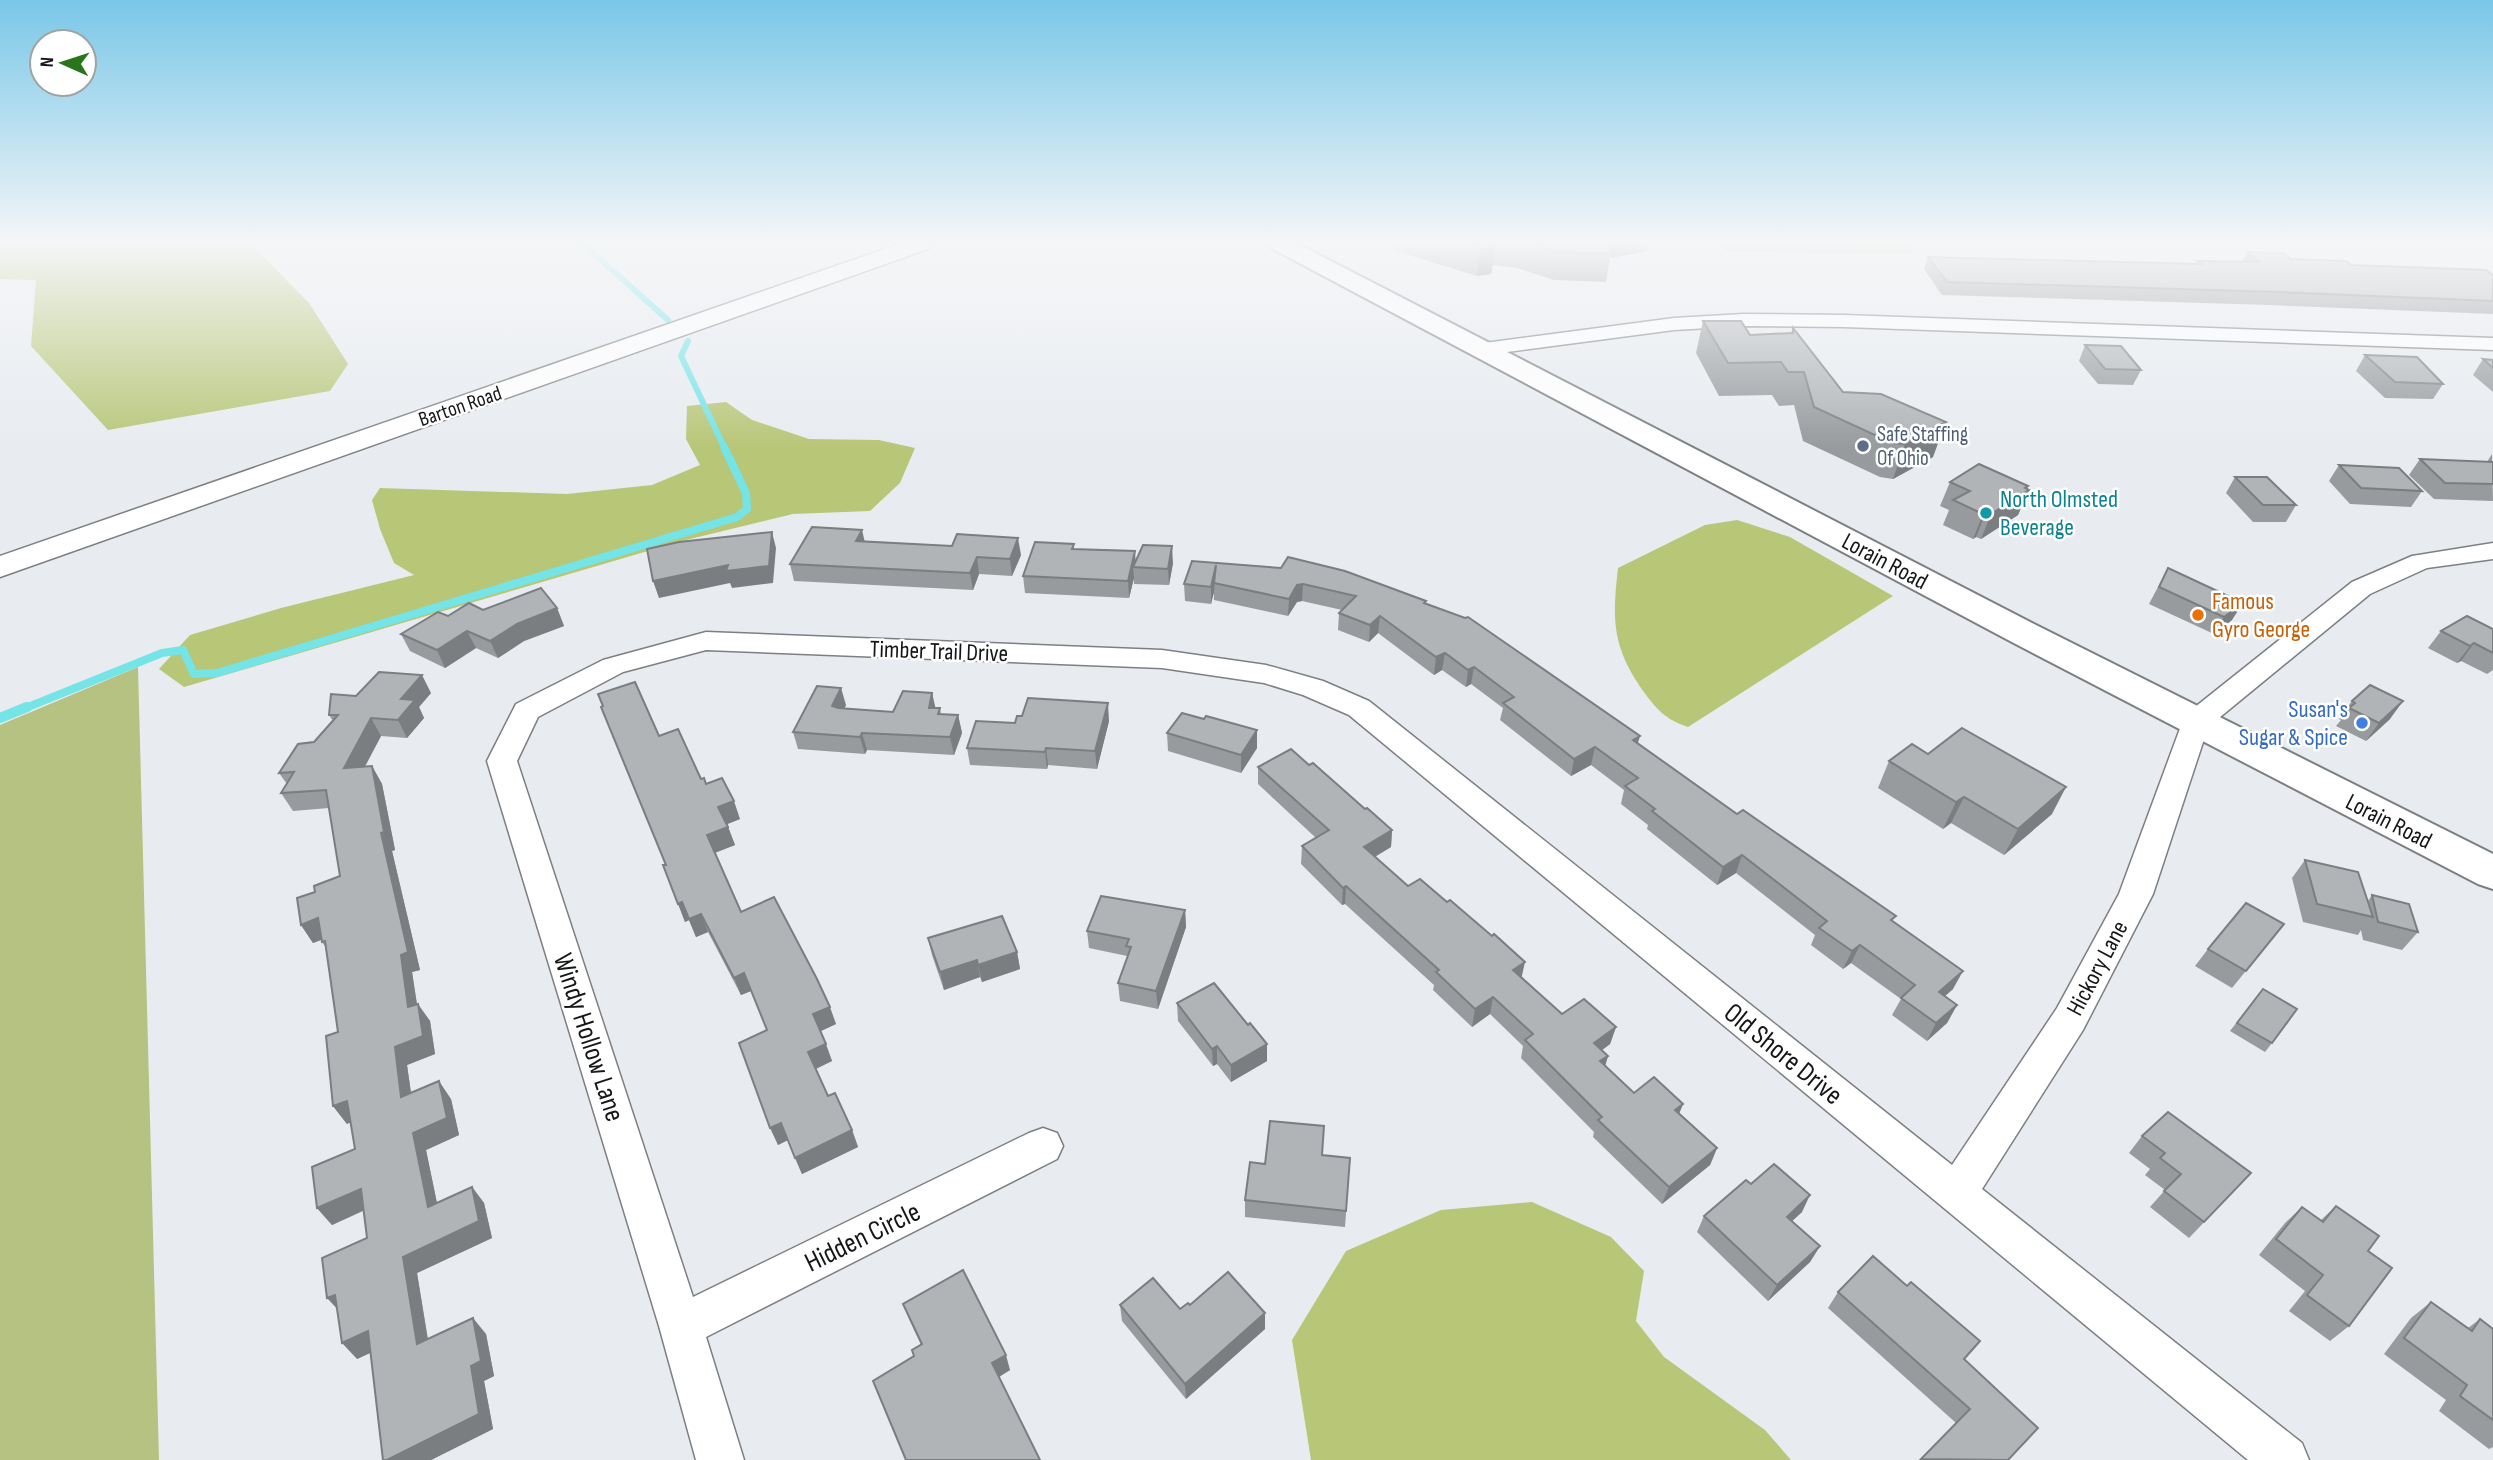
<svg xmlns="http://www.w3.org/2000/svg" width="2493" height="1460" font-family="'Sofia Sans Condensed',sans-serif">
	<rect width="100%" height="100%" fill="#e8ecf0"/>
	<polygon fill="#b6c282" points="138,667 159,1460 0,1460 0,725"/>
	<g fill="#b8c678">
		<polygon points="0,244 251,244 309,303 348,364 330,391 108,430 31,346 36,280 0,279"/>
		<polygon points="1714,244 1910,244 1913,253 1728,252"/>
		<polygon points="726,402 752,420 809,439 879,440 915,448 900,483 870,511 793,514 682,541 184,687 159,669 190,635 281,608 414,575 394,563 380,529 372,500 380,488 567,494 652,485 700,465 686,439 687,406"/>
		<path d="M1737,520L1790,537L1893,596L1688,727C1665,719 1658,711 1643,691C1612,647 1612,620 1618,568L1705,525Z"/>
		<polygon points="1532,1202 1611,1237 1644,1271 1636,1321 1664,1357 1765,1430 1791,1460 1311,1460 1292,1340 1346,1251 1441,1210"/>
	</g>
	<g fill="none" stroke-linecap="round" stroke-linejoin="round">
		<g stroke="#74e4e7" stroke-width="6">
			<polyline points="583,244 668,320"/>
			<polyline points="688,341 681,356 725,449"/>
		</g>
		<polyline stroke="#74e4e7" stroke-width="8" points="23,709 162,653 183,650 194,674 217,673 737,517 747,509 746,493 724,447"/>
		<polyline stroke="#74e4e7" stroke-width="10" points="0,718 27,707"/>
		<g stroke="#7c7f83" stroke-width="3">
			<g id="minor">
				<polygon points="1743,314 1844,315 2493,338 2493,350 1844,327 1743,326 1674,330 1484,355 1477,353 1474,349 1477,345 1484,343 1674,318"/>
				<polygon points="2493,543 2493,559 2427,568 2370,594 2208,727 2153,894 2083,1030 1982,1189 2302,1443 2309,1460 2248,1460 1349,715 1303,695 1264,683 1162,668 706,650 623,672 538,717 517,761 693,1297 1029,1133 1043,1128 1057,1133 1063,1146 1057,1159 706,1337 744,1460 696,1460 659,1326 487,761 516,704 603,660 706,632 1162,650 1266,665 1323,681 1369,701 1952,1165 2057,1008 2119,894 2185,715 2352,582 2412,556"/>
			</g>
		</g>
		<g stroke="#7c7f83" stroke-width="3">
			<polygon id="tertiary" points="899,244 931,244 928,249 0,577 0,556"/>
		</g>
		<g stroke="#7c7f83" stroke-width="4">
			<polygon id="primary" points="1269,244 1298,244 2036,625 2493,854 2493,889 2478,884 2010,641 1273,249"/>
		</g>
		<use href="#minor" fill="#fff" fill-rule="evenodd"/>
		<use href="#tertiary" fill="#fff" fill-rule="evenodd"/>
		<use href="#primary" fill="#fff" fill-rule="evenodd"/>
	</g>
	<g fill="#979b9d">
		<polygon points="1393,244 1648,244 1647,251 1610,258 1606,282 1554,280 1517,268 1493,265 1491,274 1477,276 1393,250"/>
		<polygon points="2247,252 2291,259 2351,265 2493,275 2493,314 2270,305 1942,295 1924,269 1928,257 2196,264 2197,261 2242,262"/>
		<polygon points="1703,321 1750,335 1791,333 1793,328 1843,392 1933,457 1893,479 1880,477 1803,441 1794,405 1779,406 1772,395 1719,396 1696,353"/>
		<polygon points="2085,345 2141,370 2133,385 2098,384 2079,361"/>
		<polygon points="2365,355 2443,384 2433,399 2385,398 2356,371"/>
		<polygon points="2483,359 2493,360 2493,392 2473,375"/>
		<polygon points="2492,454 2493,501 2434,499 2409,475 2420,459 2487,462"/>
		<polygon points="2339,465 2422,491 2411,507 2350,504 2329,481"/>
		<polygon points="2235,477 2296,505 2286,522 2253,522 2226,493"/>
		<polygon points="1950,482 2028,486 2018,515 1981,539 1976,537 1973,539 1943,525 1949,510 1940,506"/>
		<polygon points="865,542 1021,555 1012,576 979,574 973,590 794,581 790,564"/>
		<polygon points="1074,544 1074,549 1135,551 1135,561 1173,563 1169,585 1134,584 1134,578 1129,598 1025,593 1023,576"/>
		<polygon points="1192,561 1426,601 1426,604 1638,744 1737,814 1893,921 1953,989 1945,996 1957,1005 1947,1023 1927,1041 1892,1015 1901,999 1851,963 1843,969 1811,945 1815,935 1736,873 1717,885 1647,829 1648,825 1621,804 1624,790 1591,765 1571,776 1500,720 1503,708 1471,684 1466,687 1442,670 1434,675 1378,633 1369,642 1338,630 1339,613 1342,610 1302,601 1297,602 1288,616 1214,600 1214,592 1211,604 1185,601 1184,584"/>
		<polygon points="2168,568 2232,620 2214,634 2149,604"/>
		<polygon points="557,608 564,626 524,641 498,658 476,648 445,668 410,651 401,634 448,616 483,610"/>
		<polygon points="2493,629 2493,670 2487,674 2461,661 2457,663 2428,648 2441,631"/>
		<polygon points="431,693 419,707 424,718 407,738 381,736 365,767 372,766 382,784 395,850 392,851 420,970 412,972 417,1004 430,1021 435,1054 407,1065 411,1093 451,1099 459,1135 426,1150 437,1203 472,1187 484,1203 492,1238 417,1273 428,1339 486,1334 494,1376 484,1381 493,1429 431,1460 383,1460 370,1353 357,1359 367,1238 363,1211 332,1225 317,1208 355,1149 350,1122 347,1124 333,1106 338,1032 327,949 322,942 321,940 313,943 301,925 315,892 340,876 329,808 293,811 281,793 287,784 279,773 314,742 333,721 329,715 356,696"/>
		<polygon points="932,693 935,708 940,708 941,714 958,715 962,733 954,755 867,750 865,754 798,749 793,732 846,705 844,709 893,712"/>
		<polygon points="2352,701 2390,719 2366,741 2336,726 2341,720 2339,719"/>
		<polygon points="1109,721 1097,769 1048,765 1047,769 970,765 967,748 1015,723"/>
		<polygon points="1167,733 1257,748 1241,773 1168,751"/>
		<polygon points="659,736 740,819 727,824 735,845 715,853 741,912 836,1024 820,1031 832,1061 816,1069 828,1096 852,1130 858,1147 802,1174 788,1140 778,1145 767,1030 751,991 741,995 708,932 696,937 689,920 685,922 666,865"/>
		<polygon points="1928,754 2052,814 2004,855 1951,823 1943,829 1878,788 1889,761"/>
		<polygon points="1309,765 1392,830 1391,847 1375,857 1408,886 1522,978 1562,1014 1616,1027 1610,1044 1602,1050 1608,1056 1605,1066 1634,1093 1683,1104 1679,1114 1717,1148 1710,1165 1662,1204 1593,1137 1594,1132 1521,1058 1523,1046 1490,1014 1472,1027 1433,990 1434,985 1345,904 1342,905 1301,864 1302,846 1316,838 1258,784 1258,767"/>
		<polygon points="2305,860 2368,901 2372,895 2418,932 2402,950 2363,940 2361,930 2358,935 2303,922 2292,878"/>
		<polygon points="1185,910 1186,927 1158,1009 1120,1001 1118,983 1127,959 1127,956 1089,948 1087,931"/>
		<polygon points="2284,924 2232,988 2195,966 2208,949"/>
		<polygon points="928,938 1017,952 1020,969 982,982 980,977 944,990 932,955"/>
		<polygon points="2263,989 2272,1043 2265,1052 2230,1031"/>
		<polygon points="1177,1003 1267,1061 1231,1082 1217,1064 1213,1066 1178,1021"/>
		<polygon points="2142,1136 2251,1173 2189,1238 2150,1207 2165,1190 2145,1175 2150,1169 2129,1153"/>
		<polygon points="1322,1155 1350,1158 1345,1227 1245,1217 1245,1200 1265,1164"/>
		<polygon points="1751,1184 1802,1212 1792,1221 1820,1246 1810,1262 1768,1301 1697,1232 1704,1216"/>
		<polygon points="2336,1206 2368,1251 2349,1326 2330,1341 2289,1311 2305,1291 2259,1255 2285,1223 2302,1207 2321,1220"/>
		<polygon points="1838,1292 1964,1360 2008,1460 1920,1460 1956,1423 1828,1308"/>
		<polygon points="2431,1302 2468,1328 2480,1319 2493,1329 2493,1447 2489,1449 2439,1411 2446,1400 2384,1354 2411,1318"/>
		<polygon points="903,1304 1010,1370 999,1377 914,1356 921,1345 909,1319"/>
		<polygon points="1120,1305 1180,1309 1190,1305 1265,1329 1186,1399 1122,1321"/>
	</g>
	<g fill="#7b7e80">
		<polygon points="1496,244 1491,274 1477,276 1480,248"/>
		<polygon points="1605,244 1648,244 1647,251 1610,258 1611,254"/>
		<polygon points="1946,422 1933,457 1893,479 1905,444"/>
		<polygon points="2028,486 2024,493 2029,490 2018,515 1981,539 1991,514"/>
		<polygon points="1986,512 1976,537 1973,539 1983,514"/>
		<polygon points="862,530 866,547 856,541"/>
		<polygon points="772,532 776,548 773,583 732,588 730,583 659,598 653,581"/>
		<polygon points="1018,538 1021,555 1012,576 1010,559"/>
		<polygon points="1172,546 1173,563 1169,585 1168,569"/>
		<polygon points="1135,551 1136,567 1133,567 1134,578 1129,598 1128,581"/>
		<polygon points="977,557 979,574 973,590 970,573"/>
		<polygon points="1216,565 1214,592 1211,604 1211,587"/>
		<polygon points="1303,584 1302,601 1297,602 1288,616 1289,599 1297,585"/>
		<polygon points="2243,603 2232,620 2214,634 2224,617"/>
		<polygon points="557,608 564,626 524,641 498,658 490,641 517,624"/>
		<polygon points="1380,616 1378,633 1369,642 1370,625"/>
		<polygon points="467,631 476,648 445,668 437,650"/>
		<polygon points="2474,643 2461,661 2457,663 2470,646"/>
		<polygon points="1445,653 1442,670 1434,675 1436,657"/>
		<polygon points="1474,667 1471,684 1466,687 1468,670"/>
		<polygon points="422,675 431,693 419,707 424,718 407,738 398,720 401,699"/>
		<polygon points="841,688 846,705 837,723 832,706"/>
		<polygon points="932,693 936,710 929,708"/>
		<polygon points="2403,701 2390,719 2366,741 2379,723"/>
		<polygon points="1108,703 1109,721 1097,769 1095,751"/>
		<polygon points="958,715 962,733 954,755 950,737"/>
		<polygon points="371,718 381,736 354,786 344,768"/>
		<polygon points="1257,730 1257,748 1241,773 1241,755"/>
		<polygon points="862,733 867,750 865,754 860,737"/>
		<polygon points="1640,736 1635,753 1633,740"/>
		<polygon points="1595,747 1591,765 1571,776 1574,759"/>
		<polygon points="1046,748 1048,765 1047,769 1045,752"/>
		<polygon points="372,766 382,784 395,850 392,851 420,970 412,972 420,1025 408,1007"/>
		<polygon points="2066,787 2052,814 2004,855 2018,829"/>
		<polygon points="1964,797 1951,823 1943,829 1956,802"/>
		<polygon points="734,801 740,819 725,825 718,807"/>
		<polygon points="728,827 735,845 714,853 707,835"/>
		<polygon points="1392,830 1391,847 1362,864 1364,847"/>
		<polygon points="1742,855 1736,873 1717,885 1723,867"/>
		<polygon points="1346,886 1345,904 1342,905 1343,888"/>
		<polygon points="682,902 701,914 708,932 696,937 689,920 685,922 678,904"/>
		<polygon points="1185,910 1186,927 1158,1009 1156,991"/>
		<polygon points="318,918 331,936 313,943 301,925"/>
		<polygon points="1860,945 1851,963 1843,969 1852,951"/>
		<polygon points="1017,952 1020,969 982,982 978,965"/>
		<polygon points="977,960 980,977 944,990 940,972"/>
		<polygon points="1525,962 1521,980 1513,970"/>
		<polygon points="1963,971 1953,989 1929,1010 1939,992"/>
		<polygon points="744,973 751,991 741,995 734,978"/>
		<polygon points="1493,997 1490,1014 1472,1027 1475,1009"/>
		<polygon points="418,1004 430,1021 435,1054 407,1065 414,1114 401,1097 395,1047"/>
		<polygon points="1957,1005 1947,1023 1927,1041 1936,1023"/>
		<polygon points="830,1007 836,1024 819,1032 813,1014"/>
		<polygon points="1616,1027 1610,1044 1589,1060 1594,1043"/>
		<polygon points="826,1044 832,1061 815,1069 808,1052"/>
		<polygon points="1267,1044 1267,1061 1231,1082 1231,1065"/>
		<polygon points="1217,1046 1217,1064 1213,1066 1212,1049"/>
		<polygon points="1608,1056 1603,1073 1600,1061"/>
		<polygon points="439,1081 451,1099 459,1135 426,1150 441,1223 428,1207 413,1133"/>
		<polygon points="347,1101 360,1118 347,1124 333,1106"/>
		<polygon points="1683,1104 1676,1121 1675,1110"/>
		<polygon points="781,1123 788,1140 778,1145 770,1128"/>
		<polygon points="852,1130 858,1147 802,1174 795,1158"/>
		<polygon points="1717,1148 1710,1165 1662,1204 1669,1187"/>
		<polygon points="472,1187 484,1203 492,1238 417,1273 431,1360 417,1344 403,1257"/>
		<polygon points="361,1189 375,1205 332,1225 317,1208"/>
		<polygon points="1810,1195 1802,1212 1779,1233 1787,1217"/>
		<polygon points="1820,1246 1810,1262 1768,1301 1777,1285"/>
		<polygon points="335,1295 342,1314 327,1298"/>
		<polygon points="1265,1313 1265,1329 1186,1399 1185,1384"/>
		<polygon points="473,1318 486,1334 494,1376 484,1381 493,1429 431,1460 387,1460 471,1366"/>
		<polygon points="368,1331 383,1347 357,1359 342,1343"/>
		<polygon points="1006,1355 1010,1370 997,1378 992,1363"/>
	</g>
	<g fill="#b0b4b7" stroke="#7b7e80" stroke-width="2">
		<polygon points="1465,244 1495,244 1495,247 1480,248"/>
		<polygon points="1533,244 1609,244 1611,254 1559,252"/>
		<polygon points="2247,252 2283,253 2291,259 2346,261 2351,265 2486,270 2493,275 2493,301 2277,292 1947,282 1928,257 2201,264 2197,261 2259,262"/>
		<polygon points="1703,321 1741,321 1750,335 1793,333 1793,328 1843,392 1881,394 1946,422 1905,444 1892,443 1814,407 1804,372 1788,372 1781,362 1728,363"/>
		<polygon points="2085,345 2121,346 2141,370 2105,369"/>
		<polygon points="2365,355 2417,357 2443,384 2395,382"/>
		<polygon points="2483,359 2493,360 2493,368"/>
		<polygon points="2420,459 2493,462 2493,484 2445,483"/>
		<polygon points="1979,464 2028,486 2025,488 2029,490 1991,514 1986,512 1983,514 1953,500 1970,491 1950,482"/>
		<polygon points="2339,465 2399,468 2422,491 2361,488"/>
		<polygon points="2235,477 2267,477 2296,505 2263,505"/>
		<polygon points="812,527 862,530 856,541 952,546 957,534 1018,538 1010,559 977,557 970,573 790,564"/>
		<polygon points="772,532 769,566 726,571 728,565 653,581 647,549 679,542"/>
		<polygon points="1035,542 1074,544 1072,549 1135,551 1128,581 1023,576"/>
		<polygon points="1143,545 1172,546 1168,569 1133,567"/>
		<polygon points="1288,557 1345,571 1426,601 1424,603 1465,618 1468,617 1640,736 1633,740 1737,814 1743,810 1896,916 1891,920 1963,971 1939,992 1957,1005 1936,1023 1901,998 1915,985 1860,945 1852,951 1819,928 1827,921 1742,855 1723,867 1652,811 1655,809 1625,786 1638,778 1595,747 1574,759 1503,703 1514,697 1474,667 1468,670 1445,653 1436,657 1380,616 1370,625 1339,613 1356,596 1303,584 1297,585 1289,599 1214,583 1216,565 1211,587 1184,584 1192,561 1281,568"/>
		<polygon points="2168,568 2243,603 2224,617 2159,587"/>
		<polygon points="541,588 557,608 517,624 490,641 467,631 437,650 401,634 438,612 448,616 469,603 483,610"/>
		<polygon points="2467,616 2493,629 2493,653 2474,643 2470,646 2441,631"/>
		<polygon points="379,672 422,675 401,699 415,700 398,720 371,718 344,768 372,766 384,832 381,833 408,952 401,955 408,1007 418,1004 423,1036 395,1047 401,1097 439,1081 447,1118 413,1133 428,1207 472,1187 479,1221 403,1257 417,1344 473,1318 481,1361 471,1366 479,1414 387,1460 383,1460 368,1331 342,1343 335,1295 327,1298 322,1258 367,1238 361,1189 317,1208 312,1167 355,1149 347,1101 333,1106 326,1036 338,1032 325,941 322,942 318,918 301,925 297,898 315,892 314,886 340,876 326,790 281,793 294,772 279,773 298,744 314,742 338,715 329,715 331,694 356,696"/>
		<polygon points="635,682 659,736 678,729 701,779 704,778 706,784 722,778 734,801 718,807 728,827 707,835 741,912 774,897 817,979 830,1007 813,1014 826,1044 808,1052 828,1096 835,1093 852,1130 795,1158 781,1123 770,1128 739,1043 767,1030 744,973 734,978 701,914 689,919 682,902 678,904 663,865 666,865 601,707 603,706 598,694"/>
		<polygon points="2370,685 2403,701 2379,723 2349,708 2355,703 2352,701"/>
		<polygon points="817,686 841,688 832,706 838,708 893,712 903,691 932,693 929,708 940,708 938,714 958,715 950,737 862,733 860,737 793,732"/>
		<polygon points="1028,698 1108,703 1095,751 1046,748 1045,752 967,748 976,721 1015,723 1017,716 1022,716"/>
		<polygon points="1182,713 1204,719 1206,716 1257,730 1241,755 1167,733"/>
		<polygon points="1962,728 2066,787 2018,829 1964,797 1956,802 1889,761 1912,744 1928,754"/>
		<polygon points="1291,749 1309,765 1313,763 1365,809 1367,808 1392,830 1364,847 1408,886 1420,879 1447,902 1450,900 1492,936 1494,934 1525,962 1513,970 1562,1014 1584,999 1616,1027 1594,1043 1608,1056 1600,1061 1634,1093 1654,1077 1683,1104 1675,1110 1717,1148 1669,1187 1598,1120 1602,1117 1525,1040 1533,1034 1493,997 1475,1009 1436,972 1439,970 1346,886 1343,888 1302,846 1329,830 1258,767"/>
		<polygon points="2305,860 2358,872 2373,917 2317,904"/>
		<polygon points="2372,895 2409,904 2418,932 2378,922"/>
		<polygon points="1101,896 1185,910 1156,991 1118,983 1131,947 1126,946 1129,939 1087,931"/>
		<polygon points="2246,903 2284,924 2246,971 2208,949"/>
		<polygon points="1002,916 1017,952 978,965 977,960 940,972 928,938"/>
		<polygon points="1214,983 1248,1025 1250,1023 1267,1044 1231,1065 1217,1046 1212,1049 1177,1003"/>
		<polygon points="2263,989 2297,1009 2272,1043 2237,1023"/>
		<polygon points="2168,1112 2251,1173 2204,1222 2164,1191 2181,1174 2160,1158 2165,1153 2142,1136"/>
		<polygon points="1270,1121 1324,1126 1322,1155 1350,1158 1346,1211 1245,1200 1250,1162 1265,1164"/>
		<polygon points="1774,1164 1810,1195 1787,1217 1820,1246 1777,1285 1704,1216 1746,1180 1751,1184"/>
		<polygon points="2336,1206 2379,1236 2368,1251 2392,1268 2349,1326 2307,1295 2323,1275 2276,1239 2302,1207 2323,1222"/>
		<polygon points="1873,1256 1907,1286 1911,1282 1980,1341 1964,1359 2038,1428 2008,1460 1921,1459 1970,1409 1838,1292"/>
		<polygon points="963,1270 1006,1355 992,1363 1040,1460 906,1460 873,1381 914,1356 912,1350 922,1344 903,1304"/>
		<polygon points="1228,1272 1265,1313 1185,1384 1120,1305 1153,1278 1180,1309 1188,1303 1190,1305"/>
		<polygon points="2431,1302 2472,1331 2480,1319 2493,1329 2493,1420 2460,1396 2467,1385 2404,1338"/>
	</g>
	<linearGradient id="sky" x2="0" y2="1"><stop stop-color="#79c7e8"/><stop offset="0.54" stop-color="#f5f6f8"/><stop offset="1" stop-color="#f5f6f8" stop-opacity="0"/></linearGradient>
	<rect width="2493" height="448" fill="url(#sky)"/>
	<circle fill="#5c6f8a" stroke="#fff" stroke-width="2.5" cx="1863" cy="446" r="7"/>
	<circle fill="#0f9aa8" stroke="#fff" stroke-width="2.5" cx="1986" cy="513" r="7"/>
	<circle fill="#e8710a" stroke="#fff" stroke-width="2.5" cx="2198" cy="615" r="7"/>
	<circle fill="#3f7fe0" stroke="#fff" stroke-width="2.5" cx="2362" cy="723" r="7"/>
	<g text-anchor="middle" stroke-width="5" stroke-linejoin="round" paint-order="stroke">
		<g font-size="21" fill="#141617" stroke="#fff">
			<text transform="translate(460 406) rotate(-19)" y="7">Barton Road</text>
		</g>
		<g font-size="21" fill="#4e5e75" stroke="#fff" text-anchor="start">
			<text x="1877" y="441">Safe Staffing<tspan x="1877" dy="24">Of Ohio</tspan></text>
		</g>
		<g font-size="24" fill="#0d838f" stroke="#fff" text-anchor="start">
			<text x="2000" y="507">North Olmsted<tspan x="2000" dy="28">Beverage</tspan></text>
		</g>
		<g font-size="24" fill="#141617" stroke="#fff">
			<text transform="translate(1885 561) rotate(28)" y="8">Lorain Road</text>
			<text transform="translate(939 651) rotate(2)" y="8">Timber Trail Drive</text>
			<text transform="translate(2389 821) rotate(27)" y="8">Lorain Road</text>
			<text transform="translate(2097 968) rotate(-62)" y="8">Hickory Lane</text>
		</g>
		<g font-size="24" fill="#c56008" stroke="#fff" text-anchor="start">
			<text x="2212" y="609">Famous<tspan x="2212" dy="28">Gyro George</tspan></text>
		</g>
		<g font-size="24" fill="#366cbe" stroke="#fff" text-anchor="end">
			<text x="2348" y="717">Susan's<tspan x="2348" dy="28">Sugar &amp; Spice</tspan></text>
		</g>
		<g font-size="28" fill="#141617" stroke="#fff">
			<text transform="translate(590 1037) rotate(72)" y="10">Windy Hollow Lane</text>
			<text transform="translate(1784 1053) rotate(39)" y="10">Old Shore Drive</text>
			<text transform="translate(862 1236) rotate(-26)" y="10">Hidden Circle</text>
		</g>
	</g>
	<g transform="translate(63 63) rotate(273)"><circle r="33" fill="#ffffff" stroke="#a1a2a2" stroke-width="2"/>
	<path d="M0-5L12 26L0 18L-12 26Z" fill="#29751b"/>
	<text y="-10" font-size="19" font-weight="bold" text-anchor="middle" fill="#141617">N</text>
	</g>
</svg>
